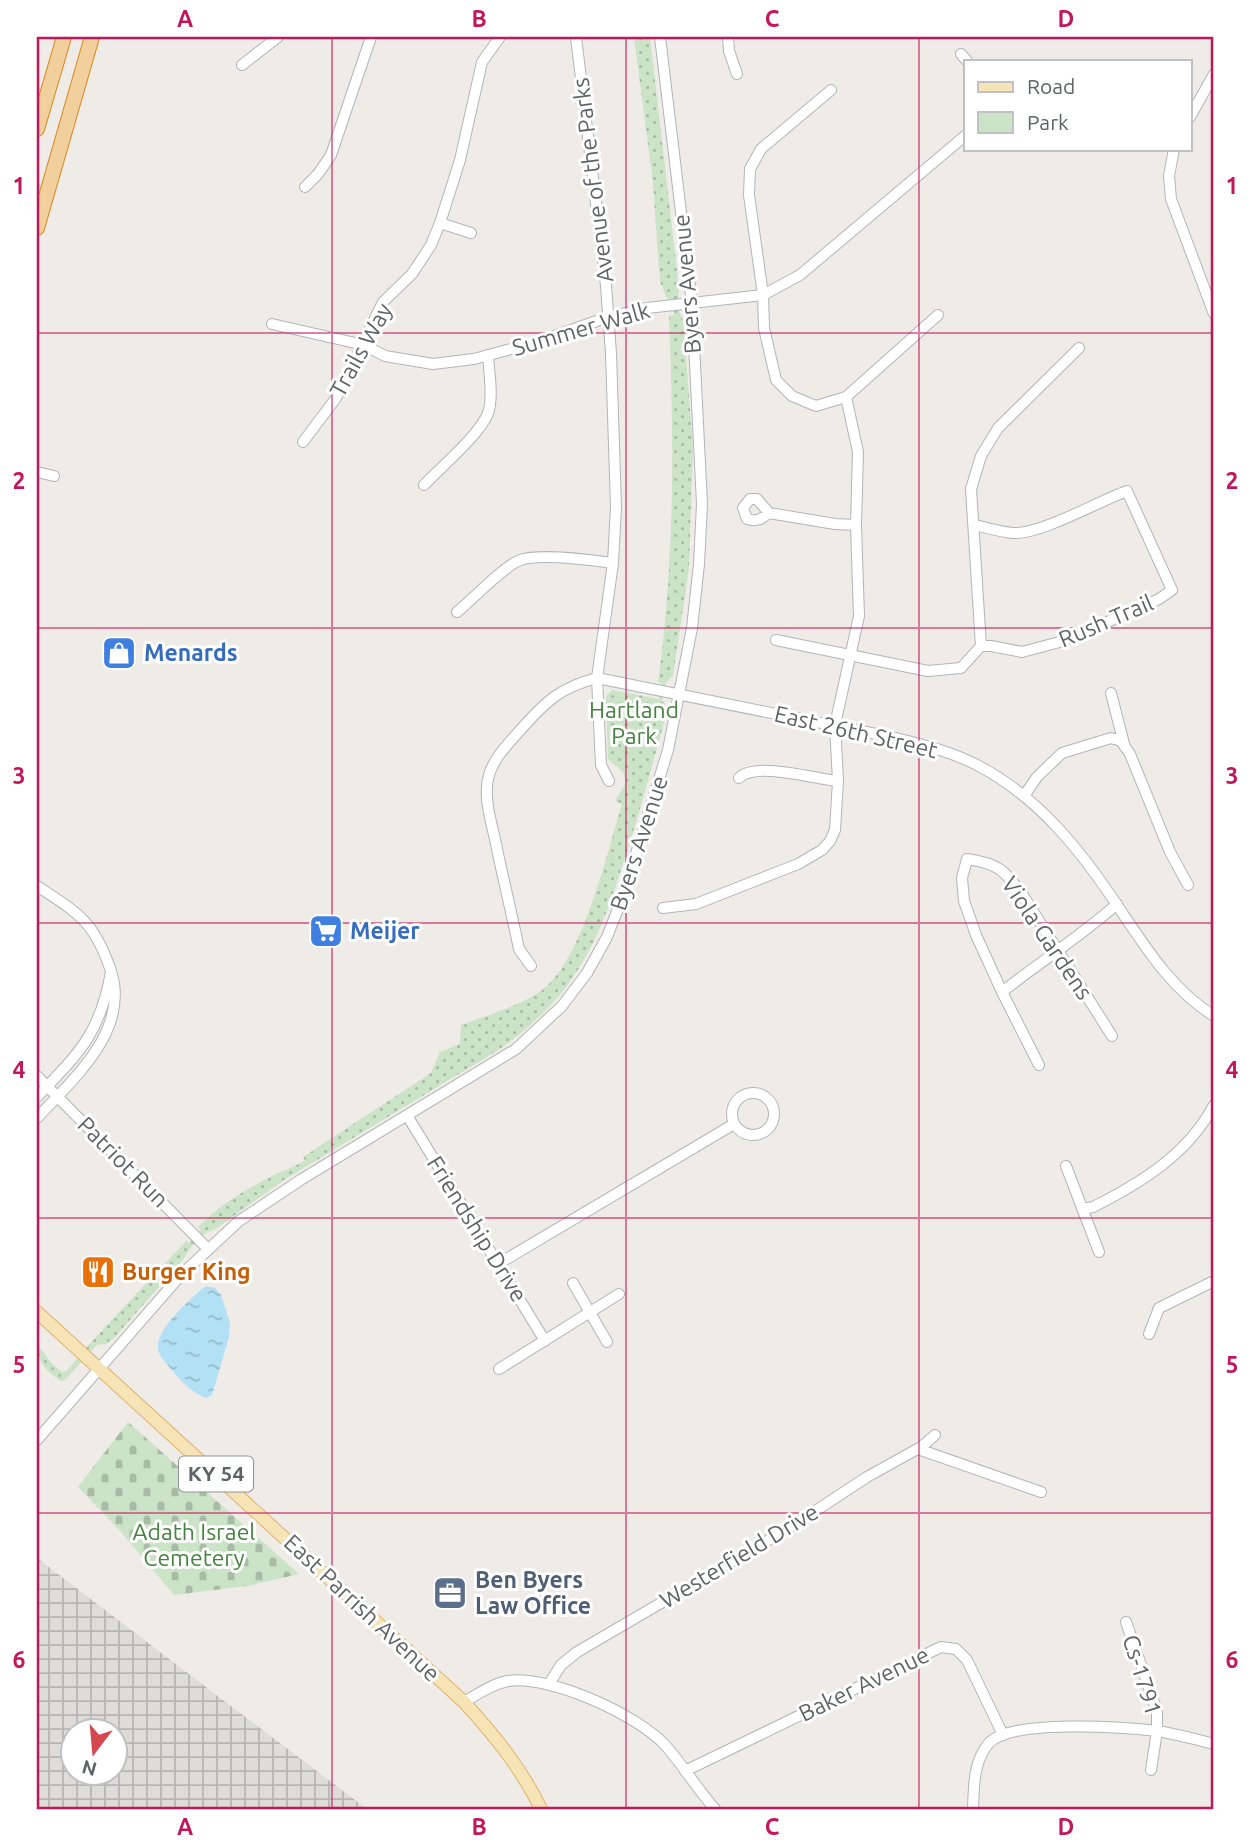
<svg xmlns="http://www.w3.org/2000/svg" width="1251" height="1846" font-family="Ubuntu,sans-serif">
	<defs>
		<pattern id="industrial-grid" width="8" height="8" patternUnits="userSpaceOnUse" patternTransform="scale(1.75)"><rect width="8" height="8" fill="#dedcd9"/><path d="M0 4h8M4 0v8" fill="none" stroke="#b7b6b4"/></pattern>
		<pattern id="green-dots" width="8" height="8" patternUnits="userSpaceOnUse" patternTransform="scale(1.75)"><rect width="8" height="8" fill="#cbe3c7"/><path d="M2 2h.1M6 6h.1" fill="none" stroke="#a8bca5" stroke-width="1.8" stroke-linecap="round"/></pattern>
		<pattern id="cemetery-stones" width="16" height="16" patternUnits="userSpaceOnUse" patternTransform="scale(1.75)"><rect width="16" height="16" fill="#cbe3c7"/><path d="M2 7V4a2 2 0 0 1 4 0v3zM10 15v-3a2 2 0 0 1 4 0v3z" fill="#a8bca5"/></pattern>
		<pattern id="water-ripples" width="26" height="14" patternUnits="userSpaceOnUse" patternTransform="scale(1.75)"><rect width="26" height="14" fill="#b2e0f5"/><path d="M2 4q2-2 4 0t4 0M15 11q2-2 4 0t4 0" fill="none" stroke="#94b9ca"/></pattern>
	</defs>
	<rect width="100%" height="100%" fill="#efece8"/>
	<path fill="url(#industrial-grid)" fill-rule="evenodd" d="M37,1558L236,1710L367,1809H37ZM74,1730H116V1772H74Z"/>
	<path fill="url(#green-dots)" d="M634,37H650L679,288C678,300 677,309 683,320L693,446L689,568L673,675L666,683L662,700L666,705L667,712C653,762 640,812 624,861C611,901 599,939 575,974C556,1004 529,1028 500,1049L284,1180L214,1230C201,1233 191,1246 185,1257L115,1337L106,1344L97,1345L65,1380L61,1381C47,1372 37,1362 37,1344L53,1365L62,1372L67,1371L93,1340L187,1240L188,1243L201,1230L198,1227C216,1208 242,1192 266,1179C279,1172 292,1169 305,1160L303,1157L431,1073L440,1052L460,1044L461,1025C487,1015 517,1007 541,991C582,962 607,853 622,804L615,801L626,783L623,772L608,759L606,696L612,690L659,699L662,683L658,682C675,559 674,440 669,316L674,315L672,299L668,300L660,282L653,183Z"/>
	<polygon fill="url(#cemetery-stones)" points="128,1422 299,1574 247,1586 174,1595 121,1532 78,1487"/>
	<path fill="url(#water-ripples)" d="M206,1286L215,1288L221,1295L230,1323L229,1337L212,1395L206,1398C192,1392 183,1384 173,1371C168,1365 159,1357 158,1349C155,1329 192,1297 206,1286Z"/>
	<g fill="none" stroke-linecap="round" stroke-linejoin="round">
		<g stroke="#b2b5b8" stroke-width="12">
			<g id="minor">
				<polyline points="576,37 606,286 611,353 616,507 613,563 597,678 601,765 609,781"/>
				<polyline points="728,37 729,51 737,74"/>
				<polyline points="961,54 967,61"/>
				<polyline points="242,65 278,37"/>
				<polyline points="831,90 761,149 750,169 749,195 763,295 764,328 776,380 792,396 816,406 846,397 938,315"/>
				<polyline points="1190,117 1214,74"/>
				<polyline points="1174,149 1169,176 1171,199 1214,314"/>
				<polyline points="305,187 318,174 331,155 371,37"/>
				<polyline points="440,223 471,233"/>
				<polyline points="272,324 364,345 385,356 433,364 474,359 537,342 608,317 647,308 763,295 800,275 966,135"/>
				<polyline points="303,442 336,398 383,302 412,274 431,245 440,223 460,160 482,62 500,37"/>
				<polyline points="37,472 54,476"/>
				<path d="M424,485C440,468 484,431 489,410C493,393 489,373 488,355"/>
				<path d="M769,513C761,519 757,522 747,519L743,508L750,499H757L769,513L835,524L856,525"/>
				<path d="M975,525C987,528 1001,532 1013,533C1040,535 1099,501 1127,491L1172,590L1159,599L1067,640L1022,652L991,646H981"/>
				<path d="M457,612C472,600 504,566 520,560C540,553 591,560 613,563"/>
				<polyline points="776,640 928,671 961,668 981,646 971,489 981,456 998,428 1079,348"/>
				<polyline points="1111,693 1124,744"/>
				<path d="M739,778C755,761 815,779 838,781"/>
				<polyline points="1024,796 1037,777 1062,753 1111,738 1121,741 1130,754 1170,852 1188,885"/>
				<path d="M37,886C78,913 93,920 110,968C132,1029 75,1077 37,1118"/>
				<polyline points="663,908 696,904 798,864 822,850 830,841 835,830 838,781 835,725 859,616 856,525 858,452 846,397"/>
				<path d="M531,966L519,949C512,915 504,882 497,849C493,826 482,798 489,775C494,757 511,741 523,727C547,700 562,687 597,678L896,738C924,745 952,752 977,765C1039,797 1082,852 1119,908C1146,948 1172,990 1214,1016"/>
				<path d="M1002,992C1040,962 1081,936 1117,904"/>
				<path d="M1039,1065L1002,992L976,935L964,901L962,878L967,859C999,864 1003,869 1022,894L1112,1036"/>
				<polyline points="37,1076 208,1249"/>
				<circle cx="753" cy="1114" r="21"/>
				<path d="M37,1097C79,1053 100,1034 111,972"/>
				<polyline points="408,1117 545,1341"/>
				<polyline points="1066,1166 1099,1252"/>
				<path d="M1083,1209L1093,1207C1141,1183 1188,1154 1214,1105"/>
				<polyline points="498,1264 734,1124"/>
				<polyline points="573,1283 607,1342"/>
				<polyline points="1149,1334 1159,1308 1214,1281"/>
				<polyline points="499,1369 619,1294"/>
				<polyline points="37,1440 181,1275 239,1221 302,1179 516,1049 562,1006 587,973 607,937 623,896 668,750 692,628 699,564 702,504 692,304 660,37"/>
				<polyline points="918,1449 1041,1492"/>
				<polyline points="1126,1622 1157,1711 1157,1731 1151,1770"/>
				<polyline points="549,1684 561,1665 577,1652 791,1527 867,1477 921,1447 935,1435"/>
				<path d="M464,1702C478,1694 492,1684 508,1681C550,1675 636,1714 665,1745C683,1765 697,1789 715,1809"/>
				<polyline points="685,1771 941,1647 956,1649 967,1660 1003,1735"/>
				<path d="M973,1809C974,1786 973,1762 989,1743C1011,1719 1124,1727 1157,1731C1176,1734 1195,1739 1214,1744"/>
			</g>
		</g>
		<g stroke="#e1b26f" stroke-width="14">
			<path id="major" d="M37,1312L464,1702C494,1735 522,1769 541,1809"/>
		</g>
		<g stroke="#db861c" stroke-width="16">
			<g id="highway">
				<polyline points="37,129 64,37"/>
				<polyline points="37,228 92,37"/>
			</g>
		</g>
		<use href="#minor" stroke="#fff" stroke-width="10"/>
		<use href="#major" stroke="#f6e3b6" stroke-width="12"/>
		<use href="#highway" stroke="#f1d09d" stroke-width="14"/>
	</g>
	<path fill="none" stroke="#c2185b" stroke-width="2" stroke-opacity="0.55" d="M332,37V1809M626,37V1809M919,37V1809M37,333H1214M37,628H1214M37,923H1214M37,1218H1214M37,1513H1214"/>
	<defs>
		<g id="shop-square" transform="scale(1.75)"><rect x="-9" y="-9" width="18" height="18" rx="4" fill="#3f7fe0" stroke="#fff"/><path d="M-5-2.5h2.3a2.7 3.5 0 0 1 5.4 0H5L5.5 6h-11ZM-1.5-2.5h3a1.5 2.3 0 0 0-3 0Z" fill="#fff"/></g>
		<g id="supermarket-square" transform="scale(1.75)"><rect x="-9" y="-9" width="18" height="18" rx="4" fill="#3f7fe0" stroke="#fff"/><path d="M-6-5.5h2.5l.6 2H6L4.5 2H-2.5L-4.4-4H-6ZM-1.5 3.2a1.3 1.3 0 1 0 .1 0ZM3 3.2a1.3 1.3 0 1 0 .1 0Z" fill="#fff"/></g>
		<g id="restaurant-square" transform="scale(1.75)"><rect x="-9" y="-9" width="18" height="18" rx="4" fill="#e8710a" stroke="#fff"/><path d="M-5-6h1v4h1v-4h1v4h1v-4h1v5L-1.5 .5V6h-2V.5L-5-1ZM5-6V6H3V1.5H1.5Q1.5-4 5-6Z" fill="#fff"/></g>
		<g id="office-square" transform="scale(1.75)"><rect x="-9" y="-9" width="18" height="18" rx="4" fill="#5c6f8a" stroke="#fff"/><path d="M-6-3h4V-5.5h4V-3h4V5H-6ZM-1-4.5V-3h2v-1.5ZM-6 0V1H6V0Z" fill="#fff"/></g>
	</defs>
	<g fill-rule="evenodd">
		<use href="#shop-square" x="119" y="653"/>
		<use href="#supermarket-square" x="326" y="931"/>
		<use href="#restaurant-square" x="98" y="1272"/>
		<use href="#office-square" x="450" y="1593"/>
	</g>
	<g text-anchor="middle" stroke-width="6" stroke-linejoin="round" paint-order="stroke">
		<rect fill="#fff" stroke="#8f9294" stroke-width="2" x="179" y="1456.5" width="74" height="35" rx="5"/>
		<g font-size="21" font-weight="bold" fill="#5f6366">
			<text x="216" y="1481">KY 54</text>
		</g>
		<g font-size="23" fill="#5f6366" stroke="#fff">
			<text transform="translate(593 180) rotate(-97)" y="8">Avenue of the Parks</text>
			<text transform="translate(687 284) rotate(-95)" y="8">Byers Avenue</text>
			<text transform="translate(581 329) rotate(-16)" y="8">Summer Walk</text>
			<text transform="translate(361 350) rotate(-61)" y="8">Trails Way</text>
			<text transform="translate(1106 621) rotate(-23)" y="8">Rush Trail</text>
			<text transform="translate(856 732) rotate(13)" y="8">East 26th Street</text>
			<text transform="translate(639 843) rotate(-72)" y="8">Byers Avenue</text>
			<text transform="translate(1047 938) rotate(56)" y="8">Viola Gardens</text>
			<text transform="translate(123 1162) rotate(45)" y="8">Patriot Run</text>
			<text transform="translate(477 1229) rotate(58)" y="8">Friendship Drive</text>
			<text transform="translate(739 1556) rotate(-31)" y="8">Westerfield Drive</text>
			<text transform="translate(362 1608) rotate(43)" y="8">East Parrish Avenue</text>
			<text transform="translate(1142 1675) rotate(73)" y="8">Cs-1791</text>
			<text transform="translate(864 1684) rotate(-26)" y="8">Baker Avenue</text>
		</g>
		<g font-size="23" font-weight="bold" fill="#366cbe" stroke="#fff" text-anchor="start">
			<text x="144" y="661">Menards</text>
			<text x="350" y="939">Meijer</text>
		</g>
		<g font-size="23" fill="#468341" stroke="#fff">
			<text x="634" y="718">Hartland<tspan x="634" dy="26">Park</tspan></text>
			<text x="194" y="1540">Adath Israel<tspan x="194" dy="26">Cemetery</tspan></text>
		</g>
		<g font-size="23" font-weight="bold" fill="#c56008" stroke="#fff" text-anchor="start">
			<text x="122" y="1280">Burger King</text>
		</g>
		<g font-size="23" font-weight="bold" fill="#4e5e75" stroke="#fff" text-anchor="start">
			<text x="475" y="1588">Ben Byers<tspan x="475" dy="26">Law Office</tspan></text>
		</g>
	</g>
	<rect width="1251" height="1846" fill="none" stroke="#ffffff" stroke-width="77"/>
	<rect x="964" y="60" width="228" height="91" fill="#ffffff" stroke="#bfc1c2" stroke-width="2"/>
	<rect x="978" y="82" width="35" height="10" fill="#f6e3b6" stroke="#bfc1c2" stroke-width="2"/>
	<text x="1027" y="94" font-size="21" fill="#5f6366">Road</text>
	<rect x="978" y="112" width="35" height="21" fill="#cbe3c7" stroke="#bfc1c2" stroke-width="2"/>
	<text x="1027" y="130" font-size="21" fill="#5f6366">Park</text>
	<g transform="translate(94 1752) rotate(196)"><circle r="33" fill="#ffffff" stroke="#bfc1c2" stroke-width="2"/>
	<path d="M0-5L12 26L0 18L-12 26Z" fill="#d5484f"/>
	<text y="-10" font-size="19" font-weight="bold" text-anchor="middle" fill="#5f6366">N</text>
	</g>
	<rect x="38" y="38" width="1174" height="1770" fill="none" stroke="#c2185b" stroke-width="2.5"/>
	<g font-size="23" text-anchor="middle" font-weight="bold" fill="#c2185b">
		<text x="185" y="27">A</text>
		<text x="479" y="27">B</text>
		<text x="772" y="27">C</text>
		<text x="1066" y="27">D</text>
		<text x="19" y="194">1</text>
		<text x="1232" y="194">1</text>
		<text x="19" y="489">2</text>
		<text x="1232" y="489">2</text>
		<text x="19" y="784">3</text>
		<text x="1232" y="784">3</text>
		<text x="19" y="1078">4</text>
		<text x="1232" y="1078">4</text>
		<text x="19" y="1373">5</text>
		<text x="1232" y="1373">5</text>
		<text x="19" y="1668">6</text>
		<text x="1232" y="1668">6</text>
		<text x="185" y="1835">A</text>
		<text x="479" y="1835">B</text>
		<text x="772" y="1835">C</text>
		<text x="1066" y="1835">D</text>
	</g>
</svg>
